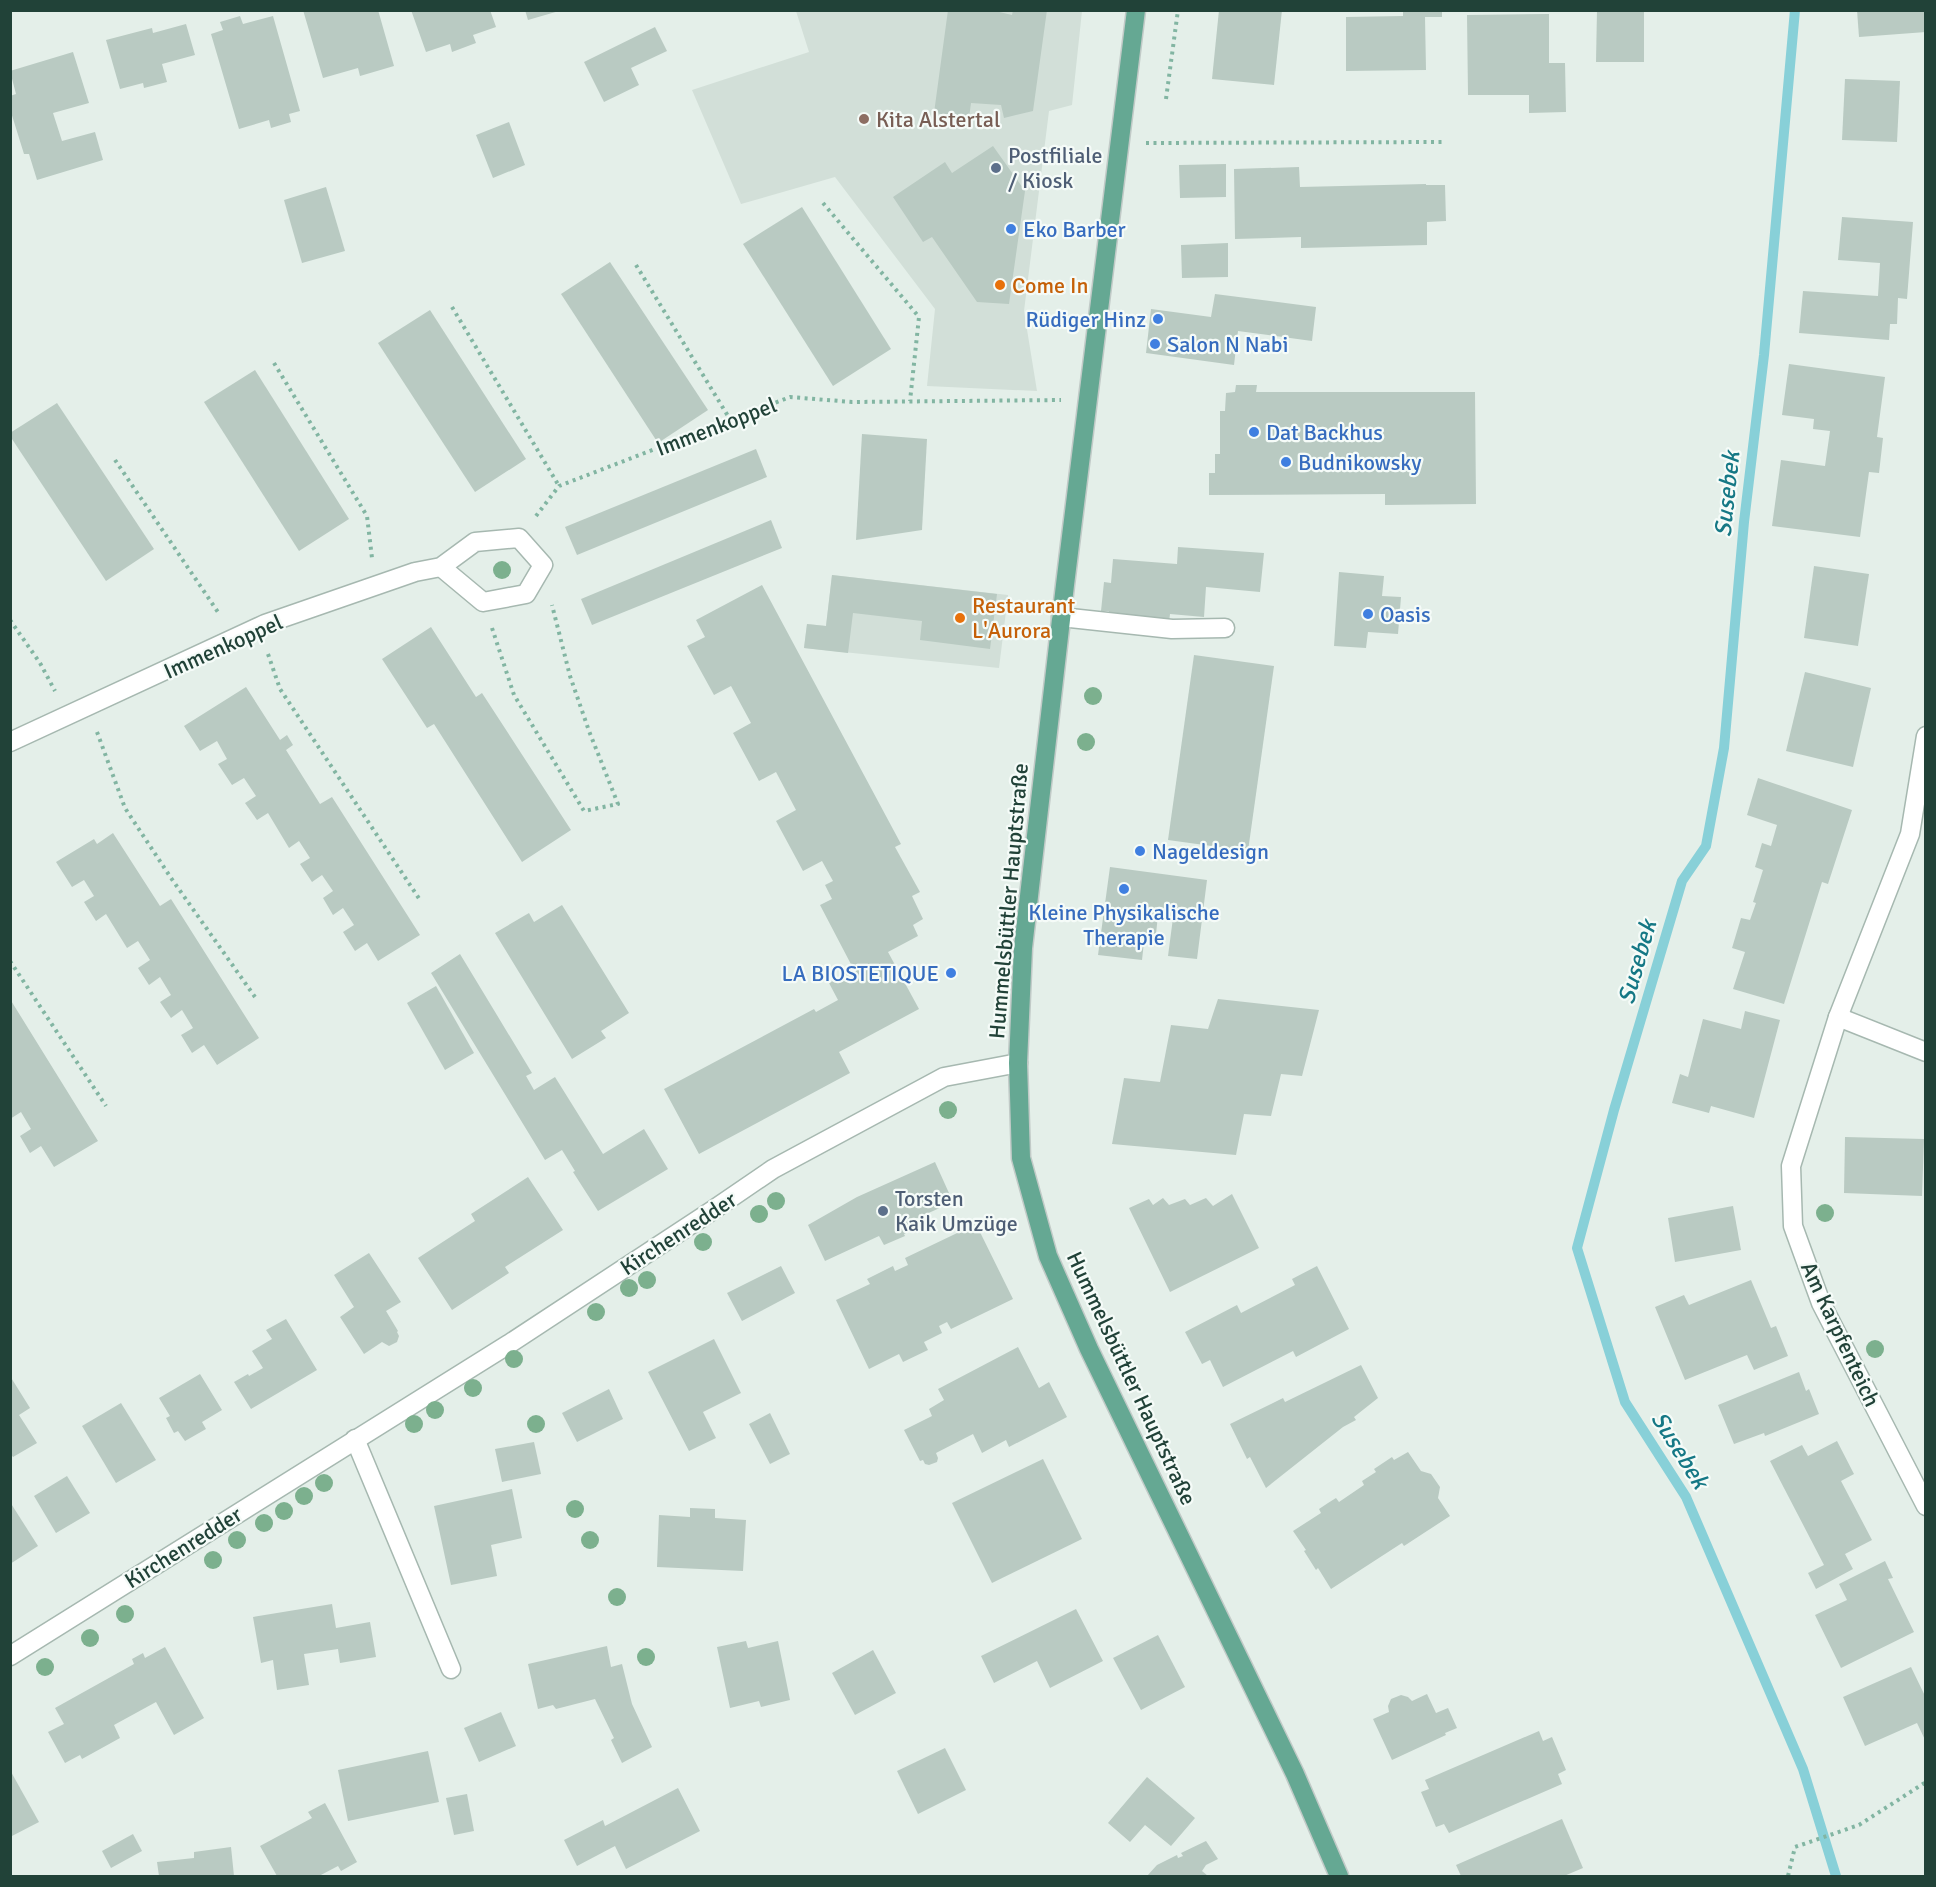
<svg xmlns="http://www.w3.org/2000/svg" width="1936" height="1887" font-family="Signika,sans-serif">
	<rect width="100%" height="100%" fill="#e4efe9"/>
	<g fill="#d2dfd8">
		<polygon points="796,11 1082,11 1072,105 1049,111 1024,311 1037,391 927,386 935,309 835,177 741,204 692,90 809,52"/>
		<polygon points="832,575 1008,595 999,668 804,648 807,624 826,626"/>
	</g>
	<g fill="none" stroke-linecap="round" stroke-linejoin="round">
		<polyline stroke="#88d0d8" stroke-width="10" points="1795,10 1764,355 1744,522 1724,748 1706,846 1682,881 1614,1110 1577,1248 1625,1402 1686,1497 1803,1769 1836,1876"/>
	</g>
	<g fill="#b9cac2">
		<polygon points="303,10 378,10 394,66 360,76 358,68 323,78"/>
		<polygon points="411,10 490,10 496,27 473,35 476,43 452,52 450,44 426,52"/>
		<polygon points="525,10 559,10 559,11 528,20"/>
		<polygon points="948,10 991,10 1012,15 1013,10 1047,10 1033,111 1004,118 1001,105 971,103 969,118 934,113"/>
		<polygon points="1219,10 1282,10 1274,85 1212,79"/>
		<polygon points="1403,10 1442,10 1442,17 1425,17 1426,70 1346,71 1346,17 1403,16"/>
		<polygon points="1597,10 1644,10 1644,62 1596,62"/>
		<polygon points="1857,10 1926,10 1926,32 1859,37"/>
		<polygon points="1549,14 1549,63 1565,63 1566,112 1529,113 1529,95 1468,95 1467,15"/>
		<polygon points="240,16 243,24 273,16 300,111 289,114 291,122 271,128 269,120 239,129 211,34 223,30 220,22"/>
		<polygon points="186,24 195,55 162,64 167,82 144,88 143,83 120,89 106,40 152,28 153,33"/>
		<polygon points="655,27 667,51 631,68 639,85 604,102 584,62"/>
		<polygon points="73,52 89,103 53,113 62,141 95,132 103,160 37,180 29,154 24,154 10,109 10,96 16,94 10,71"/>
		<polygon points="1845,79 1900,81 1897,142 1842,140"/>
		<polygon points="509,122 525,165 493,178 476,135"/>
		<polygon points="993,146 1025,191 1009,304 977,302 932,237 923,242 893,197 945,162 952,173"/>
		<polygon points="1226,164 1226,197 1180,198 1179,165"/>
		<polygon points="1299,167 1300,187 1426,184 1426,185 1445,185 1446,221 1427,222 1427,245 1301,248 1301,237 1235,239 1234,169"/>
		<polygon points="326,187 345,251 302,263 284,200"/>
		<polygon points="802,207 891,349 833,386 743,244"/>
		<polygon points="1842,217 1913,222 1907,299 1898,298 1897,324 1890,324 1889,340 1799,333 1803,291 1878,296 1880,263 1838,260"/>
		<polygon points="1228,243 1228,277 1182,278 1181,245"/>
		<polygon points="610,262 708,410 658,443 561,294"/>
		<polygon points="1215,294 1316,307 1312,341 1238,331 1234,365 1146,353 1151,309 1211,317"/>
		<polygon points="430,310 526,459 475,492 378,343"/>
		<polygon points="1789,364 1885,377 1877,437 1883,438 1879,473 1869,472 1860,537 1772,526 1781,460 1825,466 1830,431 1813,429 1814,419 1782,415"/>
		<polygon points="255,370 349,519 299,551 204,402"/>
		<polygon points="1236,385 1257,385 1256,392 1475,392 1476,504 1385,505 1385,494 1209,495 1209,473 1215,473 1215,454 1220,454 1220,411 1225,411 1226,393 1235,392"/>
		<polygon points="57,403 154,549 106,581 10,436 10,433"/>
		<polygon points="862,434 927,439 922,530 856,540"/>
		<polygon points="756,449 767,477 577,555 565,527"/>
		<polygon points="771,520 782,548 592,625 581,599"/>
		<polygon points="1178,547 1264,553 1260,592 1206,587 1204,617 1170,614 1169,622 1108,616 1109,611 1101,611 1104,582 1111,583 1113,559 1177,564"/>
		<polygon points="1814,566 1869,574 1858,646 1804,638"/>
		<polygon points="1339,572 1384,576 1382,596 1401,597 1398,634 1368,632 1366,648 1334,646"/>
		<polygon points="832,575 997,594 990,649 920,640 922,621 853,613 848,653 804,648 807,624 826,626"/>
		<polygon points="762,585 901,844 895,847 920,892 912,896 923,919 913,925 918,936 888,952 919,1009 839,1052 850,1073 699,1154 664,1089 814,1009 816,1012 838,1000 829,983 854,970 820,905 832,899 825,885 833,881 822,861 803,871 776,821 796,810 776,772 759,781 733,733 751,723 731,686 714,695 687,646 705,637 696,620"/>
		<polygon points="431,627 476,697 482,693 571,830 522,862 434,724 427,728 382,659"/>
		<polygon points="1194,655 1274,666 1248,851 1168,840"/>
		<polygon points="1805,672 1871,688 1853,767 1786,751"/>
		<polygon points="246,687 280,740 287,735 293,745 286,750 320,804 332,797 420,935 378,961 367,943 355,951 343,932 354,925 343,908 333,915 323,898 333,891 322,875 312,882 300,864 310,858 299,841 289,848 268,813 257,820 245,803 256,796 244,778 232,785 218,764 227,759 217,741 200,751 184,726"/>
		<polygon points="1758,778 1852,810 1828,884 1822,882 1784,1004 1733,989 1745,952 1732,948 1741,918 1750,920 1756,903 1753,902 1763,870 1755,867 1762,843 1771,846 1777,825 1747,815"/>
		<polygon points="113,833 160,906 171,899 259,1038 217,1065 204,1045 192,1053 181,1035 193,1028 182,1010 171,1018 160,1002 171,995 160,977 149,985 138,968 150,960 138,941 127,948 106,914 96,921 84,902 94,896 84,880 72,887 56,862 94,839 97,844"/>
		<polygon points="1110,867 1207,880 1197,959 1168,956 1173,918 1158,915 1156,934 1145,933 1142,960 1098,955"/>
		<polygon points="562,905 629,1013 601,1031 606,1038 572,1059 495,933 529,913 534,922"/>
		<polygon points="460,954 532,1073 526,1076 534,1090 555,1077 603,1154 644,1129 668,1169 598,1211 573,1172 575,1171 562,1150 545,1160 431,973"/>
		<polygon points="436,986 474,1053 445,1070 407,1003"/>
		<polygon points="10,999 98,1141 54,1167 41,1146 30,1153 20,1136 31,1129 21,1112 10,1119"/>
		<polygon points="1218,999 1319,1010 1302,1076 1281,1074 1271,1116 1244,1114 1236,1155 1112,1144 1124,1078 1160,1082 1171,1025 1208,1029"/>
		<polygon points="1745,1011 1780,1020 1754,1118 1711,1106 1709,1113 1672,1103 1680,1074 1688,1077 1703,1019 1741,1029"/>
		<polygon points="1845,1137 1924,1139 1922,1196 1844,1193"/>
		<polygon points="935,1162 953,1202 913,1220 917,1228 904,1234 905,1236 884,1245 879,1236 825,1261 808,1225 857,1197"/>
		<polygon points="528,1177 563,1230 505,1267 509,1273 452,1310 418,1258 475,1221 471,1214"/>
		<polygon points="1232,1194 1259,1248 1170,1292 1129,1208 1149,1199 1153,1205 1163,1198 1169,1205 1185,1199 1190,1205 1206,1198 1213,1206"/>
		<polygon points="1733,1206 1741,1250 1675,1262 1668,1218"/>
		<polygon points="976,1224 1013,1299 951,1329 947,1322 939,1326 942,1333 924,1342 928,1350 903,1362 899,1354 869,1369 836,1300 870,1284 867,1279 893,1266 895,1271 908,1265 905,1258"/>
		<polygon points="369,1253 401,1302 386,1311 398,1331 397,1332 399,1336 397,1342 389,1346 382,1342 364,1354 340,1317 354,1307 334,1275"/>
		<polygon points="781,1266 795,1293 742,1321 727,1293"/>
		<polygon points="1317,1266 1349,1329 1296,1357 1293,1351 1223,1387 1210,1360 1202,1364 1185,1332 1237,1305 1241,1313 1295,1285 1292,1279"/>
		<polygon points="1751,1280 1771,1328 1776,1326 1788,1356 1754,1370 1747,1355 1685,1380 1655,1307 1684,1295 1689,1305"/>
		<polygon points="286,1319 317,1370 251,1409 234,1382 248,1374 249,1376 263,1368 252,1351 272,1339 266,1330"/>
		<polygon points="714,1339 741,1393 703,1412 716,1438 689,1451 648,1372"/>
		<polygon points="1018,1347 1039,1388 1049,1382 1067,1417 1009,1447 1006,1440 982,1453 973,1434 936,1453 938,1458 937,1462 929,1465 925,1464 923,1460 920,1461 904,1430 932,1416 929,1409 944,1400 938,1389"/>
		<polygon points="1361,1365 1378,1398 1354,1417 1356,1420 1343,1427 1266,1488 1250,1457 1247,1459 1230,1424 1283,1398 1285,1402"/>
		<polygon points="1799,1372 1806,1391 1809,1389 1819,1414 1765,1436 1764,1433 1734,1444 1718,1405"/>
		<polygon points="200,1374 222,1410 202,1422 206,1429 185,1441 178,1431 174,1433 166,1418 170,1416 159,1398"/>
		<polygon points="10,1376 30,1408 19,1415 37,1443 13,1457 10,1453"/>
		<polygon points="609,1389 623,1419 577,1442 562,1413"/>
		<polygon points="121,1403 156,1460 116,1483 82,1426"/>
		<polygon points="770,1413 790,1454 770,1464 749,1424"/>
		<polygon points="1837,1441 1854,1474 1841,1481 1872,1540 1845,1554 1853,1569 1816,1589 1808,1573 1824,1565 1770,1461 1802,1445 1808,1456"/>
		<polygon points="534,1442 541,1474 502,1482 495,1449"/>
		<polygon points="1408,1452 1421,1471 1431,1474 1440,1487 1438,1498 1450,1516 1404,1546 1402,1543 1331,1589 1318,1568 1316,1570 1304,1551 1306,1550 1293,1531 1321,1513 1319,1509 1328,1503 1336,1498 1339,1502 1364,1485 1362,1481 1376,1472 1374,1469 1392,1457 1394,1460"/>
		<polygon points="1043,1459 1082,1539 992,1583 952,1503"/>
		<polygon points="67,1476 90,1513 56,1533 34,1496"/>
		<polygon points="512,1489 522,1538 491,1545 497,1576 451,1585 434,1506"/>
		<polygon points="10,1502 38,1546 10,1564"/>
		<polygon points="690,1508 715,1509 715,1518 746,1520 743,1571 657,1567 659,1515 690,1517"/>
		<polygon points="1885,1561 1893,1578 1888,1579 1914,1632 1841,1668 1815,1615 1847,1600 1839,1584"/>
		<polygon points="332,1604 336,1628 370,1622 376,1657 340,1663 338,1649 304,1654 309,1685 277,1690 273,1660 261,1663 253,1617"/>
		<polygon points="1076,1609 1103,1661 1050,1688 1037,1661 994,1683 981,1656"/>
		<polygon points="1158,1635 1185,1687 1141,1710 1113,1658"/>
		<polygon points="746,1641 748,1648 778,1641 790,1700 761,1707 759,1701 730,1708 717,1647"/>
		<polygon points="607,1646 611,1667 622,1664 632,1704 652,1747 622,1763 611,1740 614,1738 595,1699 556,1709 553,1705 538,1709 528,1664"/>
		<polygon points="165,1647 204,1718 174,1735 156,1702 114,1725 120,1738 82,1759 80,1755 65,1763 48,1732 64,1724 55,1708 134,1664 132,1659 143,1653 145,1658"/>
		<polygon points="873,1650 896,1693 855,1715 832,1673"/>
		<polygon points="1911,1667 1926,1698 1926,1742 1917,1723 1865,1746 1843,1697"/>
		<polygon points="1427,1694 1436,1713 1448,1708 1457,1728 1445,1733 1446,1735 1392,1760 1373,1719 1389,1712 1388,1706 1391,1699 1401,1695 1408,1697 1412,1701"/>
		<polygon points="501,1712 516,1746 479,1762 464,1728"/>
		<polygon points="1539,1731 1543,1741 1552,1737 1566,1770 1558,1774 1562,1784 1449,1833 1444,1824 1436,1827 1421,1792 1429,1789 1425,1780"/>
		<polygon points="945,1748 966,1790 918,1814 897,1771"/>
		<polygon points="428,1751 439,1802 348,1821 338,1770"/>
		<polygon points="10,1770 39,1822 10,1837"/>
		<polygon points="1147,1777 1195,1818 1171,1846 1145,1825 1130,1842 1108,1823"/>
		<polygon points="678,1788 700,1831 626,1869 615,1846 577,1866 564,1840 603,1820 605,1826"/>
		<polygon points="467,1794 474,1831 454,1835 446,1798"/>
		<polygon points="325,1803 357,1862 341,1871 338,1866 319,1876 277,1876 260,1846 312,1818 308,1812"/>
		<polygon points="1562,1819 1583,1868 1564,1876 1461,1876 1456,1865"/>
		<polygon points="133,1834 142,1851 111,1868 102,1851"/>
		<polygon points="1206,1841 1218,1859 1206,1865 1202,1871 1208,1876 1147,1876 1157,1865 1177,1855 1178,1858 1183,1856 1181,1853"/>
		<polygon points="231,1847 234,1876 159,1876 157,1862 194,1858 194,1852"/>
	</g>
	<g fill="none" stroke-linecap="round" stroke-linejoin="round">
		<g stroke="#a6b8b0" stroke-width="21">
			<g id="minor">
				<polyline points="1061,617 1172,629 1225,628"/>
				<polyline points="1926,736 1910,834 1838,1017 1791,1166 1793,1226 1821,1303 1926,1506"/>
				<polyline points="10,742 265,624 415,572 441,567 475,542 519,538 543,565 526,594 483,602 441,567"/>
				<polyline points="1838,1017 1926,1052"/>
				<polyline points="355,1439 451,1669"/>
				<polyline points="10,1656 509,1344 713,1210 773,1169 944,1077 1018,1063"/>
			</g>
		</g>
		<g stroke="#c1cac7" stroke-width="21">
			<polyline id="major" points="1136,10 1065,585 1023,948 1018,1063 1021,1158 1048,1256 1089,1349 1295,1774 1339,1876"/>
		</g>
		<g stroke="#82b5a2" stroke-width="4" stroke-dasharray="3 4.5" stroke-linecap="butt">
			<polyline points="1166,99 1178,10"/>
			<polyline points="1146,143 1445,142"/>
			<polyline points="823,203 919,317 910,401"/>
			<polyline points="636,265 731,421"/>
			<polyline points="452,307 559,486"/>
			<polyline points="274,363 367,516 372,558"/>
			<polyline points="115,460 220,615"/>
			<polyline points="536,516 559,486 790,397 852,402 1061,400"/>
			<polyline points="10,620 40,663 55,691"/>
			<polyline points="492,628 514,695 584,811 618,804 589,731 570,676 552,605"/>
			<polyline points="268,654 280,689 420,900"/>
			<polyline points="97,732 125,808 171,878 255,997"/>
			<polyline points="10,961 106,1106"/>
			<polyline points="1788,1876 1795,1847 1859,1825 1926,1782"/>
		</g>
		<use href="#minor" stroke="#fff" stroke-width="18"/>
		<use href="#major" stroke="#65a893" stroke-width="18"/>
	</g>
	<g fill="#7cb08e">
		<circle cx="502" cy="570" r="9"/>
		<circle cx="1093" cy="696" r="9"/>
		<circle cx="1086" cy="742" r="9"/>
		<circle cx="948" cy="1110" r="9"/>
		<circle cx="776" cy="1201" r="9"/>
		<circle cx="1825" cy="1213" r="9"/>
		<circle cx="759" cy="1214" r="9"/>
		<circle cx="703" cy="1242" r="9"/>
		<circle cx="647" cy="1280" r="9"/>
		<circle cx="629" cy="1288" r="9"/>
		<circle cx="596" cy="1312" r="9"/>
		<circle cx="1875" cy="1349" r="9"/>
		<circle cx="514" cy="1359" r="9"/>
		<circle cx="473" cy="1388" r="9"/>
		<circle cx="435" cy="1410" r="9"/>
		<circle cx="414" cy="1424" r="9"/>
		<circle cx="536" cy="1424" r="9"/>
		<circle cx="324" cy="1483" r="9"/>
		<circle cx="304" cy="1496" r="9"/>
		<circle cx="575" cy="1509" r="9"/>
		<circle cx="284" cy="1511" r="9"/>
		<circle cx="264" cy="1523" r="9"/>
		<circle cx="237" cy="1540" r="9"/>
		<circle cx="590" cy="1540" r="9"/>
		<circle cx="213" cy="1560" r="9"/>
		<circle cx="617" cy="1597" r="9"/>
		<circle cx="125" cy="1614" r="9"/>
		<circle cx="90" cy="1638" r="9"/>
		<circle cx="646" cy="1657" r="9"/>
		<circle cx="45" cy="1667" r="9"/>
	</g>
	<circle fill="#8d6e63" stroke="#f5fbf8" stroke-width="2" cx="864" cy="119" r="6"/>
	<g fill="#5c6f8a" stroke="#f5fbf8" stroke-width="2">
		<circle cx="996" cy="168" r="6"/>
		<circle cx="883" cy="1211" r="6"/>
	</g>
	<g fill="#3f7fe0" stroke="#f5fbf8" stroke-width="2">
		<circle cx="1011" cy="229" r="6"/>
		<circle cx="1158" cy="319" r="6"/>
		<circle cx="1155" cy="344" r="6"/>
		<circle cx="1254" cy="432" r="6"/>
		<circle cx="1286" cy="462" r="6"/>
		<circle cx="1368" cy="614" r="6"/>
		<circle cx="1140" cy="851" r="6"/>
		<circle cx="1124" cy="889" r="6"/>
		<circle cx="951" cy="973" r="6"/>
	</g>
	<g fill="#e8710a" stroke="#f5fbf8" stroke-width="2">
		<circle cx="1000" cy="285" r="6"/>
		<circle cx="960" cy="618" r="6"/>
	</g>
	<g text-anchor="middle" stroke-width="4.5" stroke-linejoin="round" paint-order="stroke">
		<g font-size="22" fill="#785e54" stroke="#f5fbf8" text-anchor="start">
			<text x="876" y="127">Kita Alstertal</text>
		</g>
		<g font-size="22" fill="#4e5e75" stroke="#f5fbf8" text-anchor="start">
			<text x="1008" y="163">Postfiliale<tspan x="1008" dy="25">/ Kiosk</tspan></text>
			<text x="895" y="1206">Torsten<tspan x="895" dy="25">Kaik Umzüge</tspan></text>
		</g>
		<g font-size="22" fill="#366cbe" stroke="#f5fbf8" text-anchor="start">
			<text x="1023" y="237">Eko Barber</text>
			<text x="1146" y="327" text-anchor="end">Rüdiger Hinz</text>
			<text x="1167" y="352">Salon N Nabi</text>
			<text x="1266" y="440">Dat Backhus</text>
			<text x="1298" y="470">Budnikowsky</text>
			<text x="1380" y="622">Oasis</text>
			<text x="1152" y="859">Nageldesign</text>
			<text x="1124" y="920" text-anchor="middle">Kleine Physikalische<tspan x="1124" dy="25">Therapie</tspan></text>
			<text x="939" y="981" text-anchor="end">LA BIOSTETIQUE</text>
		</g>
		<g font-size="22" fill="#c56008" stroke="#f5fbf8" text-anchor="start">
			<text x="1012" y="293">Come In</text>
			<text x="972" y="613">Restaurant<tspan x="972" dy="25">L'Aurora</tspan></text>
		</g>
		<g font-size="22" fill="#214238" stroke="#f5fbf8">
			<text transform="translate(716 426) rotate(-21)" y="8">Immenkoppel</text>
			<text transform="translate(223 646) rotate(-24)" y="8">Immenkoppel</text>
			<text transform="translate(1008 901) rotate(-85)" y="8">Hummelsbüttler Hauptstraße</text>
			<text transform="translate(678 1233) rotate(-33)" y="8">Kirchenredder</text>
			<text transform="translate(1841 1334) rotate(65)" y="8">Am Karpfenteich</text>
			<text transform="translate(1132 1378) rotate(65)" y="8">Hummelsbüttler Hauptstraße</text>
			<text transform="translate(183 1547) rotate(-32)" y="8">Kirchenredder</text>
		</g>
		<g font-size="24" font-style="italic" fill="#157885" stroke="#f5fbf8">
			<text transform="translate(1727 494) rotate(-84)" y="8">Susebek</text>
			<text transform="translate(1637 962) rotate(-74)" y="8">Susebek</text>
			<text transform="translate(1680 1450) rotate(58)" y="8">Susebek</text>
		</g>
	</g>
	<rect width="1936" height="1887" fill="none" stroke="#214238" stroke-width="24"/>
</svg>
